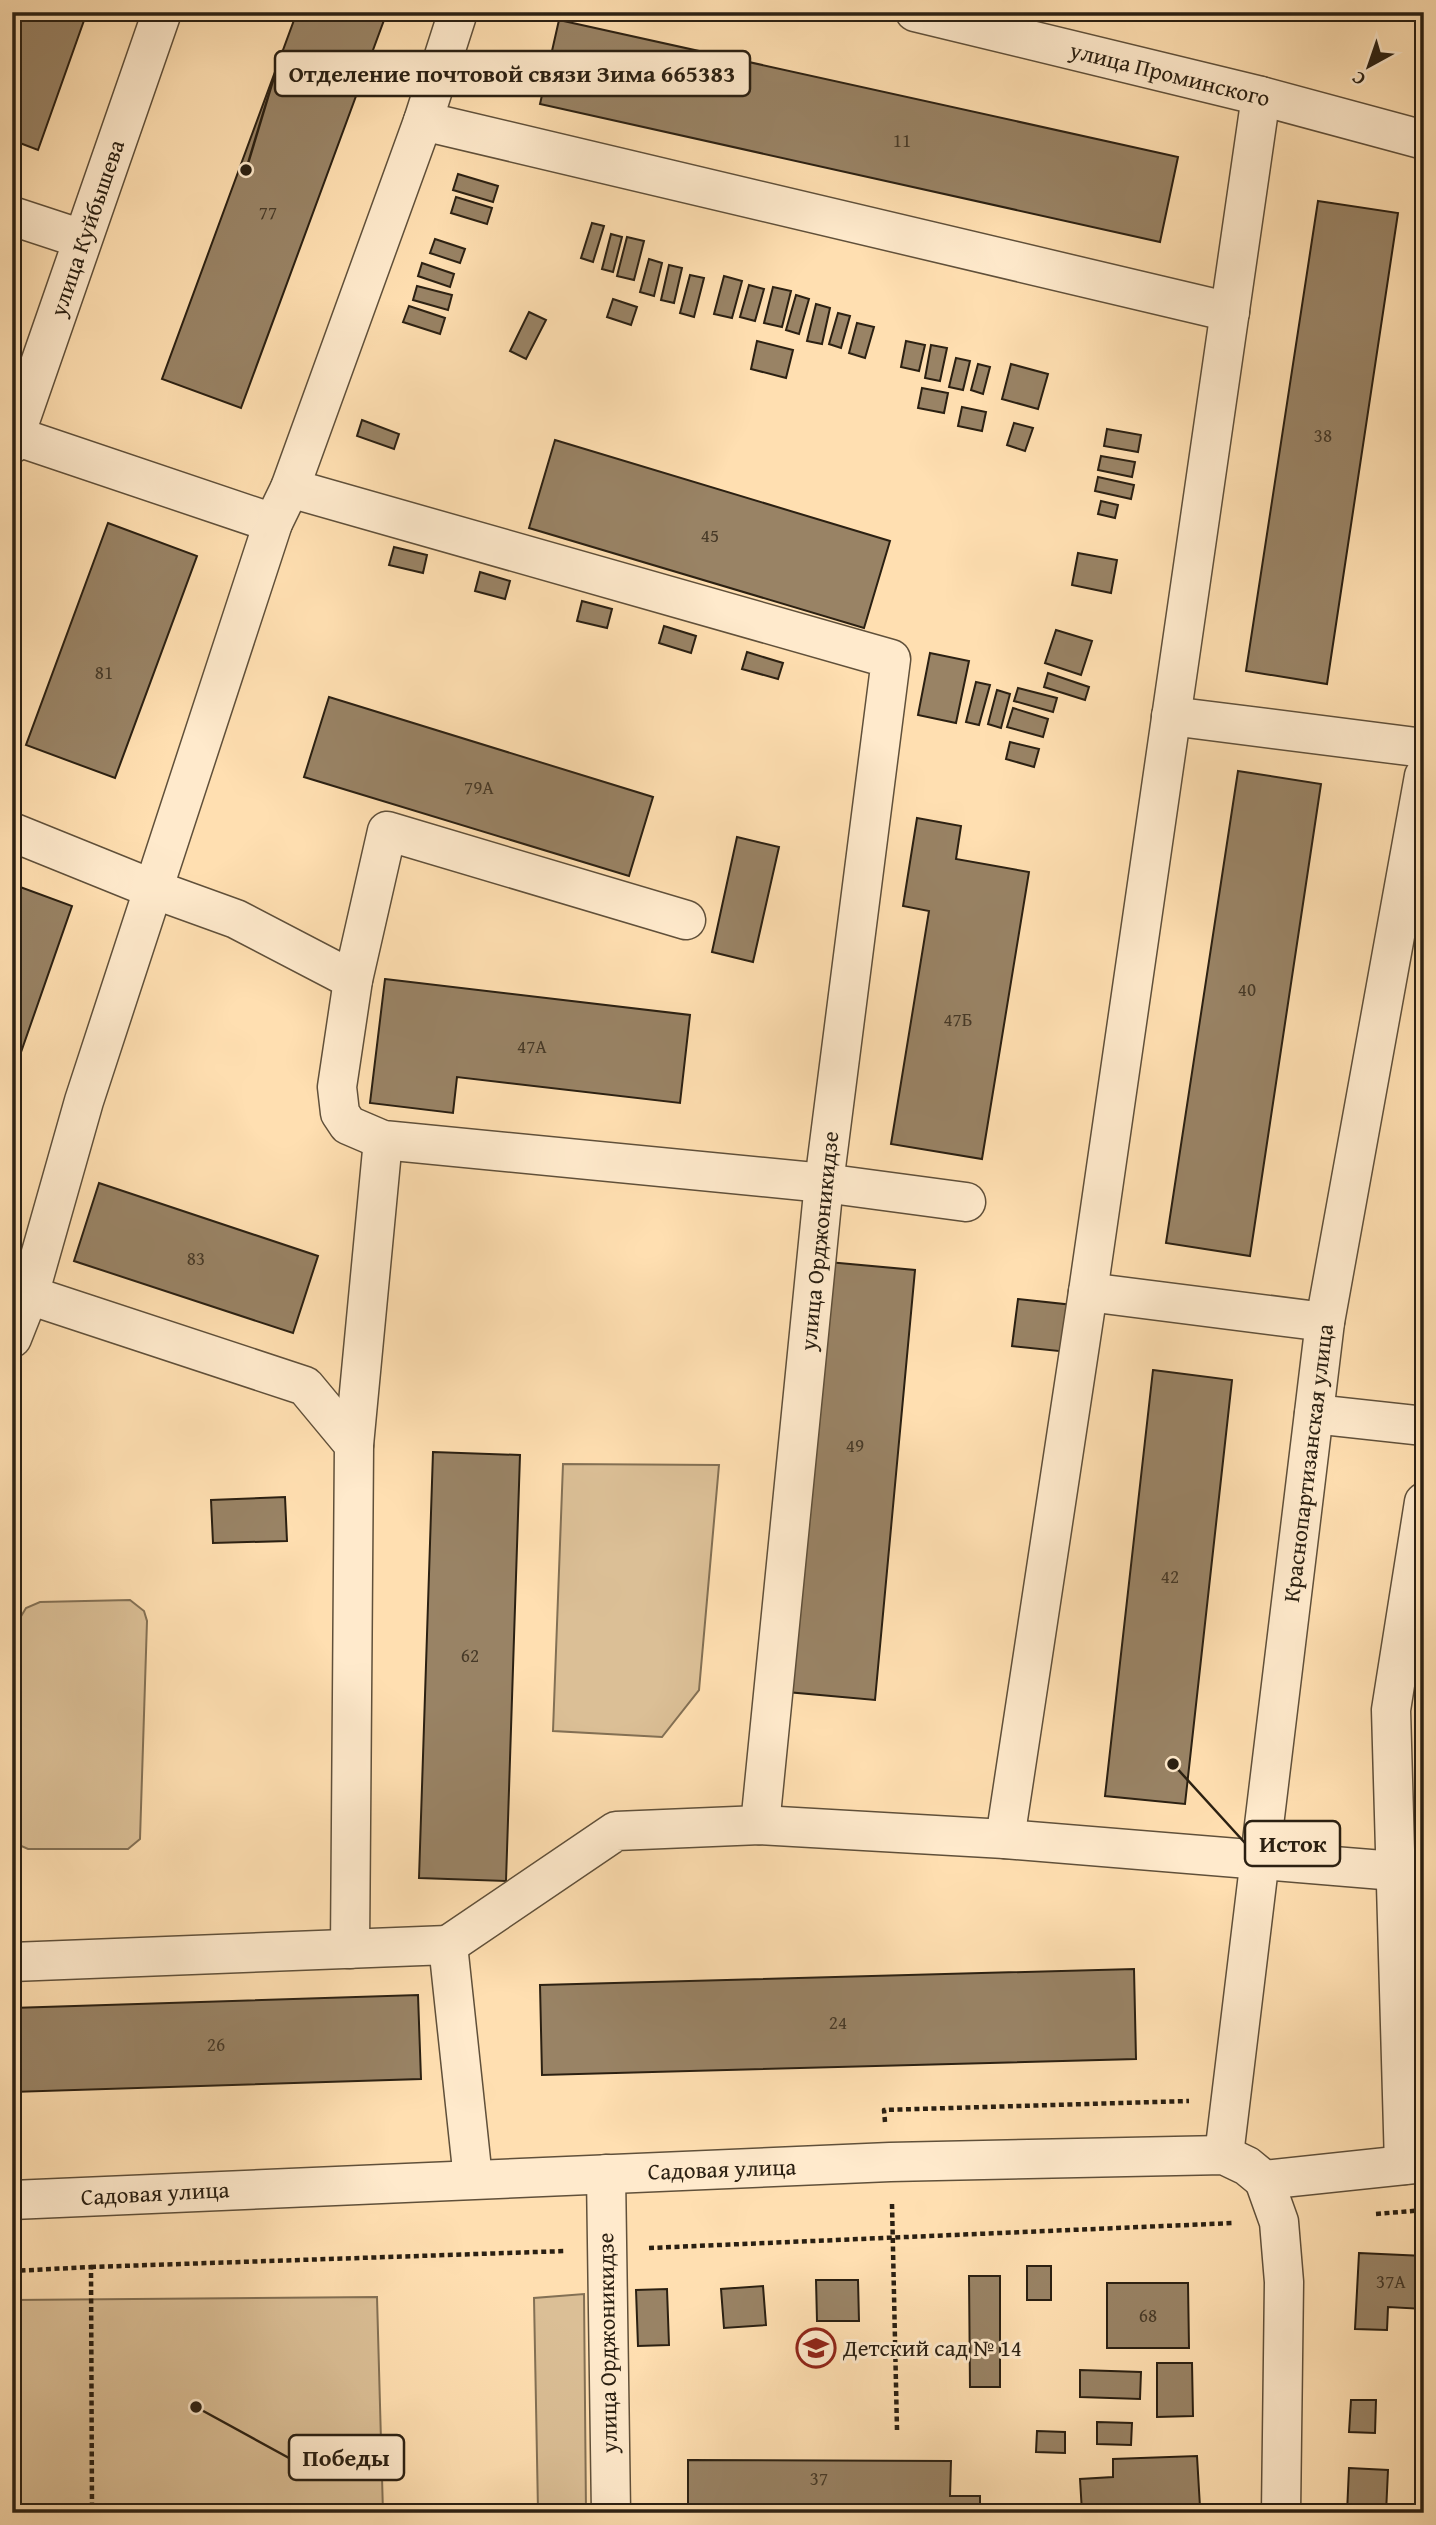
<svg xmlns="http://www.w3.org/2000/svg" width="1436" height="2525" font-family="'Gentium Book Plus',serif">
	<rect width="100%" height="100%" fill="#ffdfb1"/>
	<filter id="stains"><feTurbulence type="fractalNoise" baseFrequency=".00286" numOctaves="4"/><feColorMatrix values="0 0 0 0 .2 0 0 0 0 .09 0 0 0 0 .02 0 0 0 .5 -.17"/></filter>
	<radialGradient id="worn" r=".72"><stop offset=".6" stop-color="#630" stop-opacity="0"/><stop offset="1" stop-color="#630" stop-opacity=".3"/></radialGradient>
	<g fill="#dbbf96" stroke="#837054" stroke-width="2">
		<polygon points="563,1464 719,1465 699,1690 662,1737 553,1731"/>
		<polygon points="130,1600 144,1611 147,1621 140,1839 128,1849 28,1849 19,1845 12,1834 20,1618 26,1608 40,1602"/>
		<polygon points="584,2294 586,2513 533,2513 538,2511 534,2298"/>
		<polygon points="377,2297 383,2513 12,2513 12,2300"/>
	</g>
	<g fill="#998365" stroke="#2b2012" stroke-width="2">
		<polygon points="12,12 87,12 38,150 12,140"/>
		<polygon points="297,12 387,12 241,408 162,379"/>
		<polygon points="1367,12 1407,12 1405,20"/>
		<polygon points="559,20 1178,157 1160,242 540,104"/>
		<polygon points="458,174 498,186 493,202 453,190"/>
		<polygon points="456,197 492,208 487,224 451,213"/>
		<polygon points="1318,201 1398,213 1327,684 1246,671"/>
		<polygon points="592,223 604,226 593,262 581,258"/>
		<polygon points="611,234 622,237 613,272 602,269"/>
		<polygon points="627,237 644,241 634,280 617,276"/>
		<polygon points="435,239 465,249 460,263 430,253"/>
		<polygon points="649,259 662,263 654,296 640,292"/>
		<polygon points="422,263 454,274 450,287 418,276"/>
		<polygon points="669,265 682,268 674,303 661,300"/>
		<polygon points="690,275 704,278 694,317 680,313"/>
		<polygon points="724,276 742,281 732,318 714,314"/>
		<polygon points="749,285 764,289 755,321 740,317"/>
		<polygon points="417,286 452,295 448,310 413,300"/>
		<polygon points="773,287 791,291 782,327 764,323"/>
		<polygon points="796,295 809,299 799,334 786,330"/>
		<polygon points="613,299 637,307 631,325 607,317"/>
		<polygon points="816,304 830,308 822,344 807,341"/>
		<polygon points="409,306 445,318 440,334 403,322"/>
		<polygon points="529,312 546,320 526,359 510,351"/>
		<polygon points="838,313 850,316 841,348 829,344"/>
		<polygon points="857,323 874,327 865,358 849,353"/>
		<polygon points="757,341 793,350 786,378 751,369"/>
		<polygon points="906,341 925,345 919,371 901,367"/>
		<polygon points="931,345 947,348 940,381 925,378"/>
		<polygon points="956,358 970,361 963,390 949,387"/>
		<polygon points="978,364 990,367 983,394 971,390"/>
		<polygon points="1011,364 1048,374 1038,409 1002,399"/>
		<polygon points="922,388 948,393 944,413 918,408"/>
		<polygon points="962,407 986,412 982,431 958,426"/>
		<polygon points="362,420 399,434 394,449 357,436"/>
		<polygon points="1014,423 1033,428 1025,451 1007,445"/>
		<polygon points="1107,429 1141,435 1138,452 1104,446"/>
		<polygon points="555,440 890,541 864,628 529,528"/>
		<polygon points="1101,456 1135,462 1132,477 1098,470"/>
		<polygon points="1098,477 1134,485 1131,499 1095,491"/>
		<polygon points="1101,501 1118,505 1115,518 1098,514"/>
		<polygon points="108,523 197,556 115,778 26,745"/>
		<polygon points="394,547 427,555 423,573 389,565"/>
		<polygon points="1078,553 1117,560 1111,593 1072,585"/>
		<polygon points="480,572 510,581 505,599 475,591"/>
		<polygon points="582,601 612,609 607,628 577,621"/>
		<polygon points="664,626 696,636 691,653 659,643"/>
		<polygon points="1056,630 1092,641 1081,675 1045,663"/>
		<polygon points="747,652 783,663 778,679 742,669"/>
		<polygon points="930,653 969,661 956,723 918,715"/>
		<polygon points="1048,673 1089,687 1085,700 1044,687"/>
		<polygon points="976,682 990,685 979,725 966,722"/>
		<polygon points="1018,688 1057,698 1053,712 1014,701"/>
		<polygon points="997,690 1010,694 1001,728 988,724"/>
		<polygon points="329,697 653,797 629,876 304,777"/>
		<polygon points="1013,708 1048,719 1043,737 1007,727"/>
		<polygon points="1010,742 1039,749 1034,767 1006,759"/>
		<polygon points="1238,771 1321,784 1250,1256 1166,1243"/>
		<polygon points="917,818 961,826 956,859 1029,872 982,1159 891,1144 929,911 903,906"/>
		<polygon points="737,837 779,847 753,962 712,952"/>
		<polygon points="12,884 72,906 12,1078"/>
		<polygon points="385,979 690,1015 680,1103 457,1077 453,1113 370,1103"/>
		<polygon points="99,1183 318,1256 293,1333 74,1261"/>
		<polygon points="828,1262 915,1270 875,1700 787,1692"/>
		<polygon points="1018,1299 1073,1305 1068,1352 1012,1346"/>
		<polygon points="1153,1370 1232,1380 1185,1804 1105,1796"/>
		<polygon points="433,1452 520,1455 506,1881 419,1878"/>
		<polygon points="285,1497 287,1541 213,1543 211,1500"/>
		<polygon points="1134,1969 1136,2059 542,2075 540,1985"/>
		<polygon points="418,1995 421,2079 12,2092 12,2008"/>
		<polygon points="1359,2253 1424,2256 1424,2309 1388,2307 1387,2330 1355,2329"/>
		<rect x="1027" y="2266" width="24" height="34"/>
		<polygon points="969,2276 1000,2276 1000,2387 970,2387"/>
		<polygon points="816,2280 858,2280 859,2321 817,2321"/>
		<polygon points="1107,2283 1188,2283 1189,2348 1107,2348"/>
		<polygon points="763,2286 766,2325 724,2328 721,2289"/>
		<polygon points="667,2289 669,2345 638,2346 636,2290"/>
		<polygon points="1157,2363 1192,2363 1193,2416 1157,2417"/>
		<polygon points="1080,2370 1141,2372 1140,2399 1080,2397"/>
		<polygon points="1351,2400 1376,2400 1375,2433 1349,2432"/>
		<polygon points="1097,2422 1132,2423 1131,2445 1097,2444"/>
		<polygon points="1037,2431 1065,2432 1065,2453 1036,2452"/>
		<polygon points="1197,2456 1200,2507 1082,2512 1080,2479 1113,2477 1113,2459"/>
		<polygon points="688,2460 951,2461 950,2496 980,2496 980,2513 674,2513 688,2512"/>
		<polygon points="1349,2468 1388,2470 1386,2513 1347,2513"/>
	</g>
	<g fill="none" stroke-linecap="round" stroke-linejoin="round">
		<g stroke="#60503a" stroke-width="41">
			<g id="minor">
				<polyline points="915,12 1261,96 1424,140"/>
				<polyline points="423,121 1230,312"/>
				<polyline points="12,216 82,239"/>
				<polyline points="15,436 273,523"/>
				<polyline points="12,444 162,12"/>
				<polyline points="290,488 891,659 824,1183 760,1825"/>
				<polyline points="1171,716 1424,748"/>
				<polyline points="12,832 153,889 236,919 353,980"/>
				<polyline points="686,920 387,831 353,980 337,1087 340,1113 348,1125 383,1140 824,1183 966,1202"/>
				<polyline points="1088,1292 1325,1322"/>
				<polyline points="29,1295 305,1386 354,1445 350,1949"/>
				<polyline points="12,1338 29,1295 84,1101 273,523 290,488 423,121 458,12"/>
				<polyline points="1314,1414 1424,1426"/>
				<polyline points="354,1445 383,1140"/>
				<polyline points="1005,1839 1088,1292 1261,96"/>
				<polyline points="448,1945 616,1831 760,1825 1005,1839 1395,1871"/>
				<polyline points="12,1962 448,1945 473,2179"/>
				<polyline points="1224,2155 1325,1322 1424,776"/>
				<polyline points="1404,2165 1391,1710 1424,1502"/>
				<polyline points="606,2174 611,2513"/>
				<polyline points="1264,2180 1279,2222 1284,2282 1281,2513"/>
				<polyline points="12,2200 890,2162 1224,2155 1247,2166 1264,2180 1424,2163"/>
			</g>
		</g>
		<g stroke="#2b2012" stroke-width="4.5" stroke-dasharray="5 3.5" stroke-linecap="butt">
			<polyline points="885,2122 884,2110 1189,2101"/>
			<polyline points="892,2204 897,2430"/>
			<polyline points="1376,2214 1424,2210"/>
			<polyline points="649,2248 1234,2223"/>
			<polyline points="91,2267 566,2251"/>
			<polyline points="12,2271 91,2267 92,2513"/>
		</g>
		<use href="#minor" stroke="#ffeacc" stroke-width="38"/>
	</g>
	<defs>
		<g id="school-ring" transform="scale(2.0125)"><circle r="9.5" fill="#ffeacc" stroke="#8f2418" stroke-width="1.5"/><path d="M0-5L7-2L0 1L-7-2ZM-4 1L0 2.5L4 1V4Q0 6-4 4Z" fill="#8f2418"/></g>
	</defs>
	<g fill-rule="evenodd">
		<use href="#school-ring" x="816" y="2348"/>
	</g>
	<g text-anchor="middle" stroke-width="6" stroke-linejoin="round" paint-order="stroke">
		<g font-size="19" fill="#463927">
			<text x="902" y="147">11</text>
			<text x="268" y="219">77</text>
			<text x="1323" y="442">38</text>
			<text x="710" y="542">45</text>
			<text x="104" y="679">81</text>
			<text x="479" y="794">79А</text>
			<text x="1247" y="996">40</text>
			<text x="958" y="1026">47Б</text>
			<text x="532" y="1053">47А</text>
			<text x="196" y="1265">83</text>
			<text x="855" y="1452">49</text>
			<text x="1170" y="1583">42</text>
			<text x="470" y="1662">62</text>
			<text x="838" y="2029">24</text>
			<text x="216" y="2051">26</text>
			<text x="1391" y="2288">37А</text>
			<text x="1148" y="2322">68</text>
			<text x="819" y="2485">37</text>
		</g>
		<g font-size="23" fill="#2b2012" stroke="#ffeacc">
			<text transform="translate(1170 74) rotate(14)" y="8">улица Проминского</text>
			<text transform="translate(87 228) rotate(-71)" y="8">улица Куйбышева</text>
			<text transform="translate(819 1241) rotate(-84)" y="8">улица Орджоникидзе</text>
			<text transform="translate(1308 1463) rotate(-83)" y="8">Краснопартизанская улица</text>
			<text transform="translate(722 2169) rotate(-2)" y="8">Садовая улица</text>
			<text transform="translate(155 2193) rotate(-3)" y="8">Садовая улица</text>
			<text transform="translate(607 2343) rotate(-91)" y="8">улица Орджоникидзе</text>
		</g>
		<g font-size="23" fill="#2b2012" stroke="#ffeacc" text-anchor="start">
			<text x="843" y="2356">Детский сад № 14</text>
		</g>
	</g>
	<path fill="none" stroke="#2b2012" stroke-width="2.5" d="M246 170L275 74M1173 1764L1245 1843M196 2407L289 2458"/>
	<g fill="#2b2012" stroke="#ffeacc" stroke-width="2.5">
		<circle cx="246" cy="170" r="7"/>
		<circle cx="1173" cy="1764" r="7"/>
		<circle cx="196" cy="2407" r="7"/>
	</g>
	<g fill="#ffeacc" stroke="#2b2012" stroke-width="2.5">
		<rect x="275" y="51" width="475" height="45" rx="7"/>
		<rect x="1245" y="1821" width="95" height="45" rx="7"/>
		<rect x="289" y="2435" width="115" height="45" rx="7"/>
	</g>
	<g font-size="24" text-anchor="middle" font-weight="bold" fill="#2b2012">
		<text x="512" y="82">Отделение почтовой связи Зима 665383</text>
		<text x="1293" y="1852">Исток</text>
		<text x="346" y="2466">Победы</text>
	</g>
	<rect width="1436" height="2525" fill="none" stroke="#ffdfb1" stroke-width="42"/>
	<rect x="14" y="14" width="1408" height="2497" fill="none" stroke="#2b2012" stroke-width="3.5"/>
	<rect x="21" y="21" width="1394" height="2483" fill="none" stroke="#2b2012" stroke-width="2"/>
	<g transform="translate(1369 66) rotate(220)" stroke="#ffeacc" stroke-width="5" paint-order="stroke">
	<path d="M0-5L12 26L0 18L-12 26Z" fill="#2b2012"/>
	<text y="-10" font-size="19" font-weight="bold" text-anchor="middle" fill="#2b2012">С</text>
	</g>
	<rect width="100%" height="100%" filter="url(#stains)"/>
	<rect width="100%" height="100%" fill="url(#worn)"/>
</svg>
